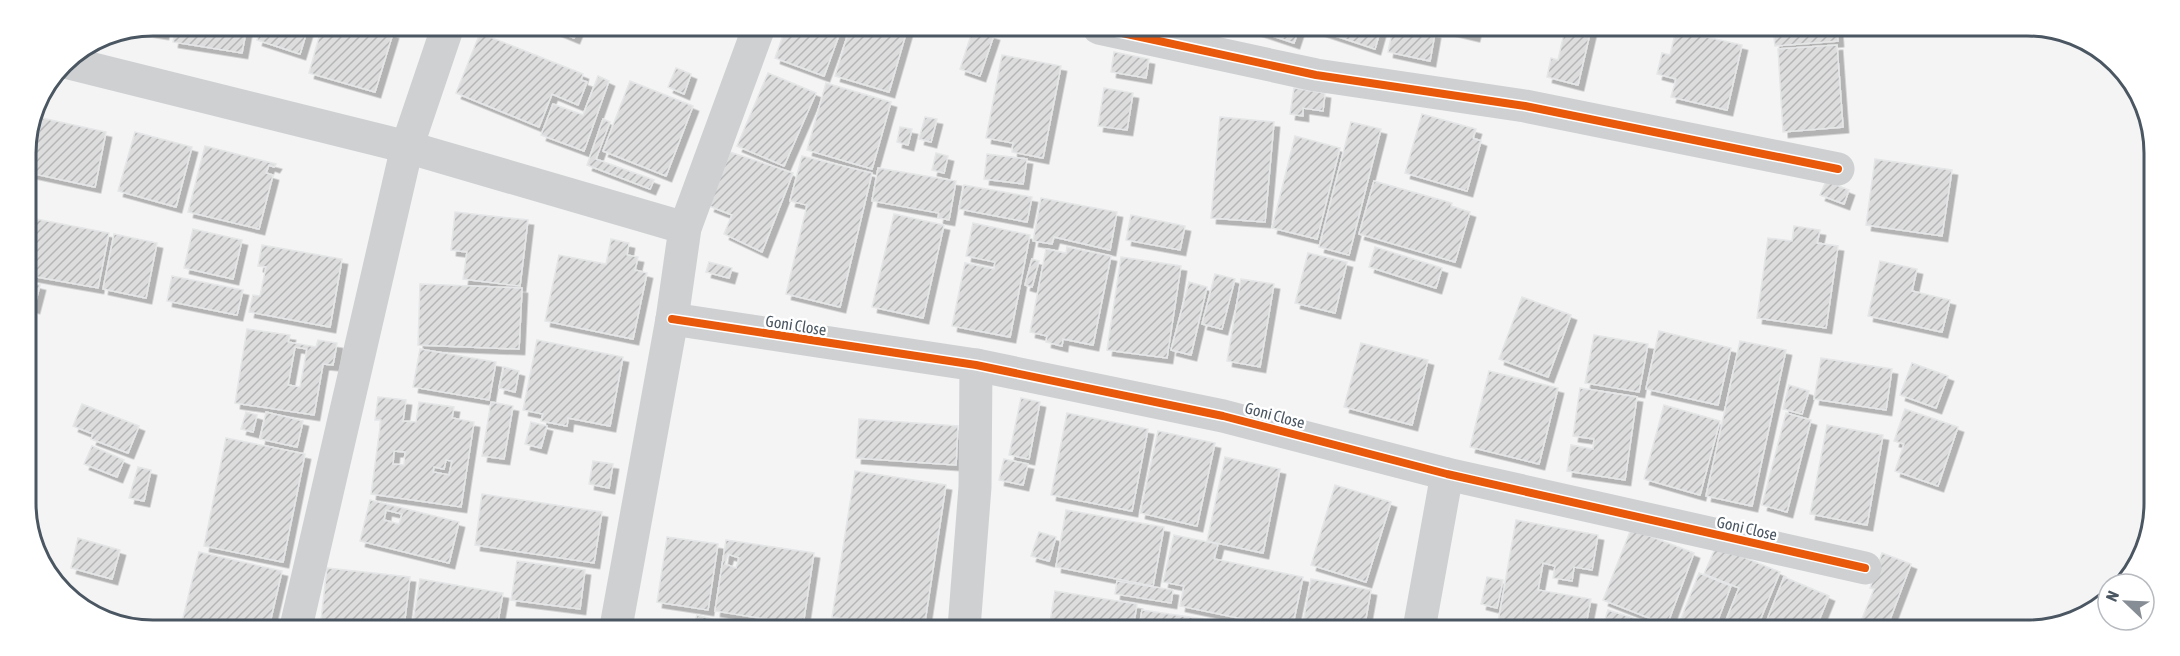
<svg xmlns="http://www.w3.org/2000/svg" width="2180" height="656" font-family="'Asap Condensed',sans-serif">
	<defs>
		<pattern id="building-hatch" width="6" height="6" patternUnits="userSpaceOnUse" patternTransform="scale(1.5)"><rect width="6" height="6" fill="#ddddde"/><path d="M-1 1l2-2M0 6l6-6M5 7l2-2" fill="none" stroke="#b5b6b7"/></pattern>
		<filter id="shadow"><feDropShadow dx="5.5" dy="5.5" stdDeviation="0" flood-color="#0004"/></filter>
	</defs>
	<rect width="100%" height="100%" fill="#f4f4f4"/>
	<g fill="url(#building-hatch)" stroke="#e5e6e7" stroke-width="1.5" fill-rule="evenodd" filter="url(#shadow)">
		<polygon points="153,26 164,26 163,34 133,29"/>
		<polygon points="176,26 247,26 242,53 173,42"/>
		<polygon points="262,26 308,28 300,54 257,40"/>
		<polygon points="322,26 371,26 393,33 375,92 309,73"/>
		<polygon points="545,26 579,26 574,38"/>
		<polygon points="786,27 842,27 824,76 775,58"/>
		<polygon points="850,27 897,27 907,30 889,92 835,76"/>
		<polygon points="1249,28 1299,28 1294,43"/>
		<polygon points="1312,28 1381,28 1375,49"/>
		<polygon points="1393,28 1428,28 1428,32 1435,33 1430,61 1388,52"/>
		<polygon points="1440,28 1476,28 1474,36"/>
		<polygon points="973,29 994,35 980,76 960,69"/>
		<polygon points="1565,29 1591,29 1578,85 1547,77 1551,58 1558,60"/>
		<polygon points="1773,29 1837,29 1838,41 1775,46"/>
		<polygon points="1676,30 1742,45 1727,110 1671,97 1676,79 1657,74 1662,53 1670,55"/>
		<polygon points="480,33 583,74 581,80 587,82 578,105 552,94 539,127 456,93"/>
		<polygon points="1837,45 1843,127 1783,132 1778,49"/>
		<polygon points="1114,52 1149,59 1146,78 1111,72"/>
		<polygon points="1002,55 1061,66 1043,158 1012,152 1013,143 986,138"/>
		<polygon points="676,68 691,74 684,94 668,87"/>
		<polygon points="768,73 816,93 784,166 737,146"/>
		<polygon points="598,76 609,81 584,151 541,135 553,104 583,115"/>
		<polygon points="630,81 693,106 666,176 603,151"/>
		<polygon points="826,83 891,102 872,169 807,150"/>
		<polygon points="1104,88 1133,93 1127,130 1098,126"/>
		<polygon points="1294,88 1325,93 1323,111 1303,108 1303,116 1290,114"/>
		<polygon points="1422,114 1476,129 1473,138 1481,141 1467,191 1405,173"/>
		<polygon points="925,117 937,119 931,142 919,139"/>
		<polygon points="1220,117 1274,122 1265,222 1211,218"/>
		<polygon points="42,118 106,132 95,187 30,173"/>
		<polygon points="603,119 610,122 596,159 654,180 650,189 587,165"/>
		<polygon points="1351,122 1381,129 1349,255 1319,247"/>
		<polygon points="31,123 35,125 26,159 26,145"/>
		<polygon points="900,127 912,129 908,145 897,142"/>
		<polygon points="135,132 192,147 176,207 118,191"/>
		<polygon points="1295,136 1340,148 1317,239 1272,228"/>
		<polygon points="205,146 276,164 274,167 269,165 266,173 273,175 259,229 188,212"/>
		<polygon points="730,152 793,173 762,252 724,234 732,215 709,206"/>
		<polygon points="936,153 948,156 944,173 932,170"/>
		<polygon points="987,154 1027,159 1023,184 984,179"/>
		<polygon points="802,156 872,173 840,307 786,294 807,205 790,201"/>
		<polygon points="1875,159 1952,170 1942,236 1866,225"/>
		<polygon points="878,168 956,181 949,220 938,218 939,213 872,201"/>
		<polygon points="1374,181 1452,203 1451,206 1470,212 1455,262 1359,234"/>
		<polygon points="1826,181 1849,190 1844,204 1820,195"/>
		<polygon points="964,185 1032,197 1027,222 959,209"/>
		<polygon points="1041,198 1117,212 1110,250 1054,237 1052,244 1033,241"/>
		<polygon points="455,212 528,220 520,286 463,279 467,252 451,250"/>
		<polygon points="894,214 944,225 923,318 872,307"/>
		<polygon points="1131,215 1185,226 1180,250 1126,240"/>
		<polygon points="26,217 109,233 98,288 26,275"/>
		<polygon points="973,223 1030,235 1010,337 952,326 965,263 994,269 995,262 966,256"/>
		<polygon points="1794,226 1820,230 1817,243 1838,246 1826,328 1757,318 1768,238 1792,241"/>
		<polygon points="193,229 242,240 233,279 184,268"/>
		<polygon points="114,234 157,243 146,298 103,289"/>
		<polygon points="611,239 629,243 627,255 638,257 635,270 647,273 633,339 545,321 559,255 606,264"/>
		<polygon points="262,245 342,259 330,327 249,312 253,295 260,296 266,267 258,266"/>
		<polygon points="1067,247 1111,256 1093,345 1063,339 1062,346 1046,342 1047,336 1030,332 1046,249 1066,253"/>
		<polygon points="1375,247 1442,268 1436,288 1369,267"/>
		<polygon points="1308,253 1347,262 1335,313 1295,303"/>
		<polygon points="1121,257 1181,266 1167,358 1107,350"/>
		<polygon points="1032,259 1039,261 1032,287 1025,285"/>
		<polygon points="1880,261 1917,269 1912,291 1950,300 1942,332 1868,316"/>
		<polygon points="709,262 732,268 729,278 706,272"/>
		<polygon points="1215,274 1235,279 1222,329 1202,324"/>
		<polygon points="172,276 243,290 237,315 167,301"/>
		<polygon points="1241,279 1274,284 1260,367 1227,361"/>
		<polygon points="27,282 40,285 34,308 27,305"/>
		<polygon points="1189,282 1207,287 1191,355 1171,350"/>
		<polygon points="420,284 522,288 519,349 418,345"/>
		<polygon points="1522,297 1571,315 1548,377 1499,359"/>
		<path d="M247,329L290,335L288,342L316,347L318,340L337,343L333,365L323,364L314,415L235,403ZM295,347L307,349L300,387L288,385Z"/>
		<polygon points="1659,331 1731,348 1718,405 1646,389"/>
		<polygon points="1594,335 1648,344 1639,392 1585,383"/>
		<polygon points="537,340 623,357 610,426 568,418 567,426 541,421 543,414 523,410"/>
		<polygon points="1740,341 1786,350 1752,506 1706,496"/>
		<polygon points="1361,343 1428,360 1412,425 1344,407"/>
		<polygon points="420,349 496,362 489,400 413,387"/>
		<polygon points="1821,358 1892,369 1886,410 1814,399"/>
		<polygon points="1912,363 1948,376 1936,408 1900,395"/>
		<polygon points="504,367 519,371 515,392 499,388"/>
		<polygon points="1489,371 1558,388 1539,464 1470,447"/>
		<polygon points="1789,385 1809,391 1802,414 1783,409"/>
		<polygon points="1580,388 1637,397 1625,480 1567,471 1571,445 1593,449 1594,439 1573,436"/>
		<path d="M378,397L406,400L403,421L416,422L419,402L454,407L452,418L474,422L461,507L371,494L381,420H375ZM394,451L405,452L404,465L393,464ZM446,460L452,461L449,475L433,472L434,467L444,469Z"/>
		<polygon points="1021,398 1040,402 1029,459 1009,455"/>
		<polygon points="491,402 513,406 504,459 482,456"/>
		<polygon points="82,404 139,426 128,453 91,439 93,434 73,426"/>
		<polygon points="1664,405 1720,421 1700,495 1644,479"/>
		<polygon points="1905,409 1958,427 1938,486 1895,471 1904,444 1894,441"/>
		<polygon points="246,412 257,415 253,432 241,429"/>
		<polygon points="266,412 303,421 297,447 260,439"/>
		<polygon points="1067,413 1148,429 1132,511 1051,495"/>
		<polygon points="1786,413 1811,420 1787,512 1762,505"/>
		<polygon points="859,419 958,426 956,465 856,458"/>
		<polygon points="531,422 547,426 541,448 525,444"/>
		<polygon points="1827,425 1883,435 1867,525 1810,514"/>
		<polygon points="1158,431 1215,443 1197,526 1140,513"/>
		<polygon points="226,438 305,454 283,562 204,546"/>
		<polygon points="92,446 124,460 117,477 84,464"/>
		<polygon points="1225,457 1280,469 1263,553 1207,541"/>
		<polygon points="1004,459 1028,464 1023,485 999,480"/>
		<polygon points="593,461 613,464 609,488 589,484"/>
		<polygon points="138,467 151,470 144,501 129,498"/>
		<polygon points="855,471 946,485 924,628 905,628 832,617"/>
		<polygon points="1335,485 1391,502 1366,582 1311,565"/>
		<polygon points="482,494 602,512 594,563 475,545"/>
		<path d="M370,500L459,522L449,563L360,541ZM386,510L402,514L399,524L384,520Z"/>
		<polygon points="1066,510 1164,527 1153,586 1056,567"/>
		<polygon points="1516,520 1598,535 1592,570 1574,567 1572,581 1553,578 1555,566 1543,563 1538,590 1591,599 1585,629 1497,628"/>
		<polygon points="1631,529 1694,553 1667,625 1603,600"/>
		<polygon points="1039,532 1056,537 1049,561 1031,556"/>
		<polygon points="1174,535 1218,544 1214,559 1303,577 1292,629 1180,606 1184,586 1163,582"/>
		<polygon points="667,537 718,544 708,610 657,602"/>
		<polygon points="78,538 120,550 112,579 71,568"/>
		<path d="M726,540L814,553L803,625L715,611ZM728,554L739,558L736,568L725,564Z"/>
		<polygon points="1716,546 1780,572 1756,630 1722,630 1739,588 1704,574"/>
		<polygon points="199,552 282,571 269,627 181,626"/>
		<polygon points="1882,553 1911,564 1886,630 1861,621 1874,589 1870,588"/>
		<polygon points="517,561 585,570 580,609 511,600"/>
		<polygon points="327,568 410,577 404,627 321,620"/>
		<polygon points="1699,573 1731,586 1714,630 1701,630 1680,621"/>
		<polygon points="1487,577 1503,580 1497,608 1481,604"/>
		<polygon points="1784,577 1829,596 1815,630 1763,630"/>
		<polygon points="420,579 503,593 497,627 412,627"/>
		<polygon points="1311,579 1371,590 1364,629 1302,628"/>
		<polygon points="1117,581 1173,590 1171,603 1115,594"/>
		<polygon points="1055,591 1137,604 1133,628 1049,628"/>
		<polygon points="1142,610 1203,619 1202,629 1139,628"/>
		<polygon points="1608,610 1668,629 1602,629"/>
		<polygon points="697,615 744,628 693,627"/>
	</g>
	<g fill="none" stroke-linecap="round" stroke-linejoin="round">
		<g stroke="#ced0d2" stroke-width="33">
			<polyline points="1099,28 1316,75 1525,106 1838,169"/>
			<polyline points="65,62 407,147 685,228"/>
			<polyline points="672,319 976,365 1223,416 1447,474 1865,568"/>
			<polyline points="296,627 407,147 448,26"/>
			<polyline points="616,627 672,319 685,228 759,27"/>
			<polyline points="964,628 975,487 976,365"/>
			<polyline points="1419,629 1447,474"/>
		</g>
		<g stroke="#fff" stroke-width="11">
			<g id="cycleway">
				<polyline points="1099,28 1316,75 1525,106 1838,169"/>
				<polyline points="672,319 976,365 1223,416 1447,474 1865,568"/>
			</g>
		</g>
		<use href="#cycleway" stroke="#e8590c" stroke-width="8"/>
	</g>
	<g text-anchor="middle" stroke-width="5" stroke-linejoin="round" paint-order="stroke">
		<g font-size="16" fill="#4a5661" stroke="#fff">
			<text transform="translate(796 325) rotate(9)" y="6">Goni Close</text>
			<text transform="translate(1275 415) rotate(15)" y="6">Goni Close</text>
			<text transform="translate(1747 528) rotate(13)" y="6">Goni Close</text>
		</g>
	</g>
	<path d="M0 0H2180V656H0ZM153 36H2027A117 117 0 0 1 2144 153V503A117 117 0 0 1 2027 620H153A117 117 0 0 1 36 503V153A117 117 0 0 1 153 36Z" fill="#fff" fill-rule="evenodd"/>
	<path fill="none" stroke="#4a5661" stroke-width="3" d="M153 36H2027A117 117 0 0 1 2144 153V503A117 117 0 0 1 2027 620H153A117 117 0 0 1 36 503V153A117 117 0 0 1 153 36Z"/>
	<g transform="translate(2126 602) rotate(293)"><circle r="28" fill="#ffffff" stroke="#b7bbc0" stroke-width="1.5"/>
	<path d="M0-4.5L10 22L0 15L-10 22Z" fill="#868d94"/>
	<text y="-9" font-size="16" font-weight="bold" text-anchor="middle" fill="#4a5661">N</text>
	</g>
</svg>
